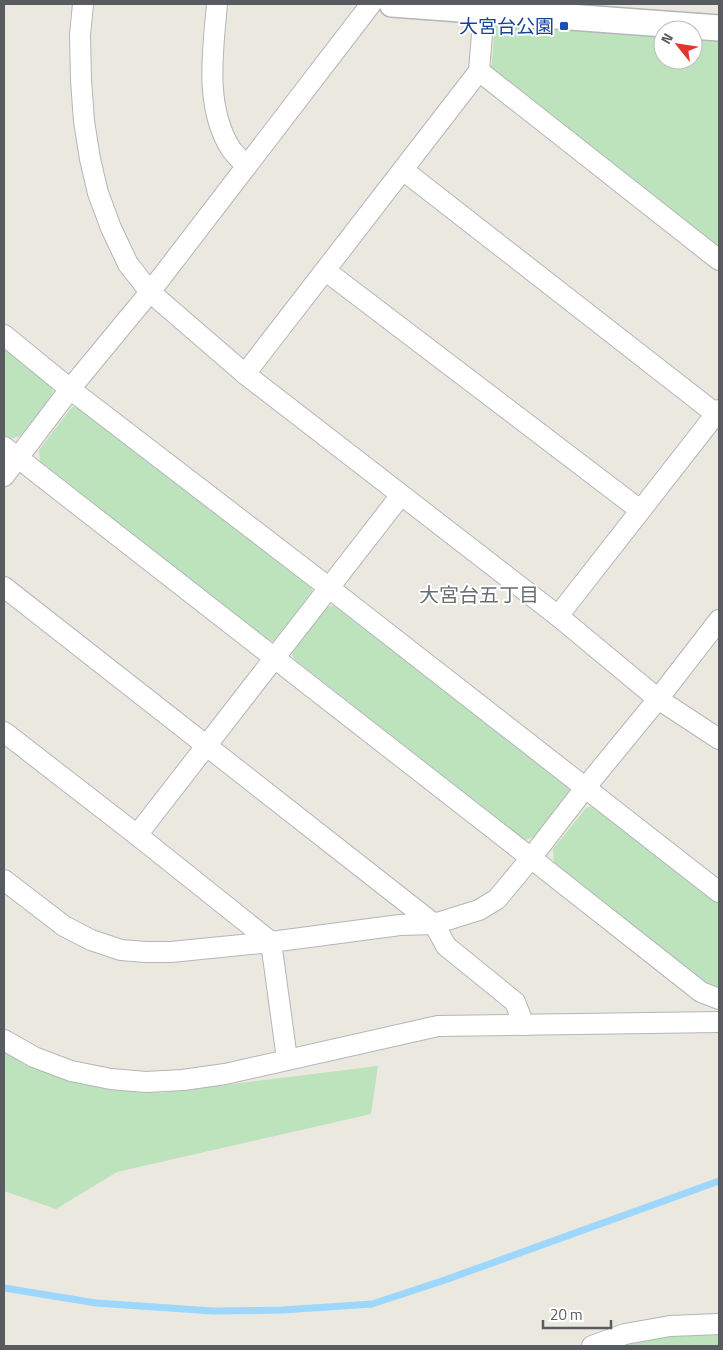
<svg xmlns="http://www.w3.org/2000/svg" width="723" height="1350" font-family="'Titillium Web','Noto Sans JP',sans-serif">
	<rect width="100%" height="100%" fill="#ebe8df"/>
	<g fill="#bde3bc">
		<polygon points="495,20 663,33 663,60 693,60 693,35 719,38 719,250 491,74"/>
		<polygon points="4,346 53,385 52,396 20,436 8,440 4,437"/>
		<polygon points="72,407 81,408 311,585 313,596 281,640 268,642 40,461 39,450"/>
		<polygon points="337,605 568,785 570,795 538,836 525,840 294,659 291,651 326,607"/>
		<polygon points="597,805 719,901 719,991 695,977 554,866 553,849 586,808"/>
		<polygon points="4,1050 53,1075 107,1089 160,1091 160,1093 378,1066 371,1114 117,1172 56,1209 4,1191"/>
		<polygon points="719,1327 719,1346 616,1346 645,1339"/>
	</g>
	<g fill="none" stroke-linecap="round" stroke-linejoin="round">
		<polyline stroke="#9ed7fd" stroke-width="7" points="4,1288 96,1303 213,1311 283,1310 372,1304 445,1280 719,1181"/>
		<g stroke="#b2b6ba" stroke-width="22">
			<g id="minor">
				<polyline points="83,4 80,35 81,80 84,121 90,159 98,193 111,228 128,264 150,292 245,374 558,616 658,699 719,739"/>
				<path d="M217,4C213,50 204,107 231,149C235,155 242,161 247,166"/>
				<polyline points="479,71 719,260"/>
				<polyline points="403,170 716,414"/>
				<polyline points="326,271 640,510"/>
				<polyline points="4,335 70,389 328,587 719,892"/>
				<polyline points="245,374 479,71 484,9"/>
				<polyline points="4,447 531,858 701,992 719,999"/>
				<polyline points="4,476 70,389 150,292 371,4"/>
				<polyline points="4,587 434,924 446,946 515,1002 524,1025"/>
				<polyline points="558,616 719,410"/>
				<polyline points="4,732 137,835 271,942 287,1059"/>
				<polyline points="137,835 401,495"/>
				<polyline points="4,880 64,926 91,940 121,950 146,952 171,952 271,942 400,925 434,924 479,910 497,899 531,858 585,788 658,699 719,620"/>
				<polyline points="4,1040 34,1057 71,1071 111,1079 146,1082 183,1080 225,1074 438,1026 719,1022"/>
				<polyline points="592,1346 625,1334 670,1326 719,1324"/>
			</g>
		</g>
		<g stroke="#b2b6ba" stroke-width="28">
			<polyline id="tertiary" points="392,4 719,28"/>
		</g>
		<use href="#minor" stroke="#fff" stroke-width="20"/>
		<use href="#tertiary" stroke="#fff" stroke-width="25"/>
	</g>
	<rect fill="#1a4fb4" stroke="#fff" stroke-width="2" x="559" y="21" width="10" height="10" rx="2.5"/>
	<g text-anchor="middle" stroke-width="4" stroke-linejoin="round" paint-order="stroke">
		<g font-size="19" fill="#164399" stroke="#fff" text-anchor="end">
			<text x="554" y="33">大宮台公園</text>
		</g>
		<g font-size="20" fill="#696e72" stroke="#fff">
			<text x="479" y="602">大宮台五丁目</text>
		</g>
	</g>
	<rect width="723" height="1350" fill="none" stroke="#585c60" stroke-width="10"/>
	<g transform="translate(678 45) rotate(300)"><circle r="24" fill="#ffffff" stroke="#bcbebf"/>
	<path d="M0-4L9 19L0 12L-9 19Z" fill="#e4352c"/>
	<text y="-8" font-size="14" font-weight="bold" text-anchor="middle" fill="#585c60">N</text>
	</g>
	<path d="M543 1320v8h68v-8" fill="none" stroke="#585c60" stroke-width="2.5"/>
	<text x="550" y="1320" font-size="15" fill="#585c60" stroke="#ffffff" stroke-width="4" paint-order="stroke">20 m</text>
</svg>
